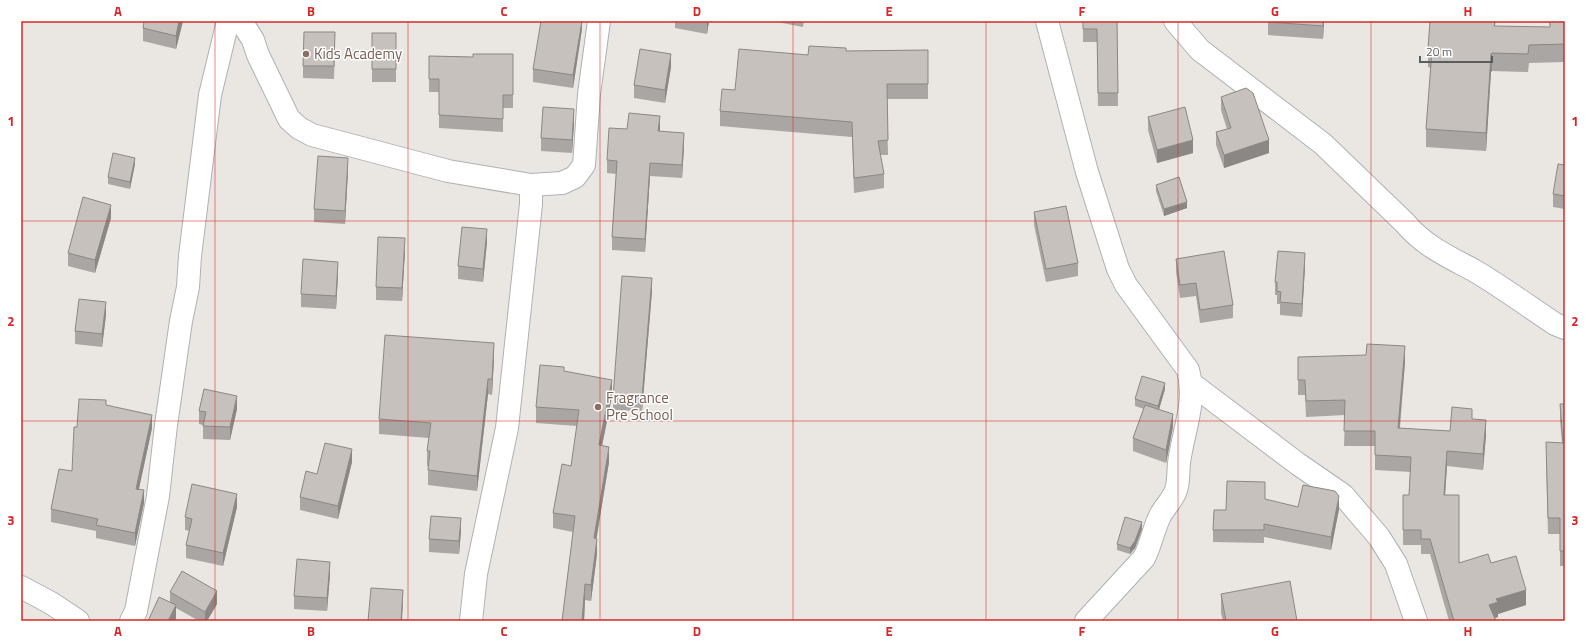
<svg xmlns="http://www.w3.org/2000/svg" width="1586" height="642" font-family="'Titillium Web',sans-serif">
	<rect width="100%" height="100%" fill="#eae6e1"/>
	<g fill="none" stroke-linecap="round" stroke-linejoin="round">
		<g stroke="#aeb2b5" stroke-width="24">
			<g id="minor">
				<polyline points="241,21 253,40 258,55 289,119 299,128 312,135 448,171 531,185 531,204 507,428 476,574 471,621"/>
				<path d="M1047,21L1087,172L1118,269L1126,285L1188,370C1197,402 1183,431 1179,463C1178,472 1179,481 1176,490C1173,500 1164,507 1160,516C1153,530 1151,545 1144,558L1086,621"/>
				<path d="M1175,21L1200,50L1323,144L1405,223C1424,246 1449,257 1475,271C1502,287 1528,306 1555,324L1565,328"/>
				<polyline points="531,185 562,183 575,177 584,165 589,94 599,21"/>
				<polyline points="1192,384 1298,464 1343,495 1379,537 1396,564 1416,621"/>
				<polyline points="21,587 51,603 78,621"/>
				<polyline points="131,621 136,611 158,496 166,425 181,321 188,287 190,256 210,95 228,21"/>
			</g>
		</g>
		<use href="#minor" stroke="#fff" stroke-width="22"/>
	</g>
	<g fill="#aaa6a3">
		<polygon points="183,21 176,49 143,41 143,28"/>
		<polygon points="582,21 582,29 573,88 533,82 533,69"/>
		<polygon points="675,21 709,21 707,34 675,28"/>
		<polygon points="772,21 804,21 803,27"/>
		<polygon points="1083,21 1117,21 1118,106 1098,106 1097,42 1083,42"/>
		<polygon points="1268,21 1324,21 1323,39 1268,35"/>
		<polygon points="1430,21 1496,21 1495,26 1550,27 1549,21 1565,21 1565,62 1529,63 1528,72 1492,71 1491,72 1486,151 1426,147 1426,129 1431,68 1428,67 1428,49"/>
		<rect x="372" y="33" width="24" height="49"/>
		<polygon points="335,45 334,79 303,78 303,66"/>
		<polygon points="928,50 928,99 887,99 888,155 880,155 884,174 884,188 854,193 852,137 720,126 720,111 735,90 808,55 846,51"/>
		<polygon points="513,54 513,108 503,108 503,132 439,128 439,92 429,92 429,56 473,57"/>
		<polygon points="671,67 665,103 634,98 634,85"/>
		<polygon points="1221,97 1269,153 1224,168 1216,145 1216,132 1227,129 1221,110"/>
		<polygon points="1148,117 1193,153 1157,163 1148,130"/>
		<polygon points="574,122 572,153 541,151 541,138"/>
		<polygon points="627,129 660,129 660,131 684,146 682,178 650,176 645,252 612,250 612,237 616,174 607,173 607,160"/>
		<polygon points="135,164 130,189 108,184 108,177"/>
		<polygon points="1565,165 1565,209 1553,207 1553,194"/>
		<polygon points="348,171 345,224 314,222 314,209"/>
		<polygon points="1156,185 1187,208 1164,216 1156,191"/>
		<polygon points="1034,212 1078,263 1078,276 1046,282 1034,225"/>
		<polygon points="111,218 95,273 68,266 68,253"/>
		<polygon points="487,242 483,282 458,279 458,266"/>
		<polygon points="405,251 402,301 376,300 376,287"/>
		<polygon points="1176,259 1233,305 1233,318 1200,323 1196,296 1180,298 1176,272"/>
		<polygon points="1305,266 1302,317 1280,315 1280,304 1277,304 1277,295 1275,295 1275,282"/>
		<polygon points="338,275 336,309 301,307 301,294"/>
		<polygon points="652,291 642,411 613,410 613,397"/>
		<polygon points="106,315 102,347 75,344 75,331"/>
		<polygon points="1298,357 1405,362 1400,428 1450,431 1472,419 1486,435 1483,470 1447,466 1445,495 1459,563 1491,563 1526,605 1498,614 1498,617 1495,618 1496,621 1449,621 1430,554 1421,554 1421,545 1403,545 1403,495 1409,495 1411,472 1375,470 1375,446 1344,446 1345,415 1306,417 1305,395 1298,395"/>
		<polygon points="494,358 492,395 488,394 477,491 428,485 428,466 427,466 427,451 429,438 379,434 379,419"/>
		<polygon points="564,371 612,396 602,445 609,462 596,539 597,554 591,601 585,600 584,621 562,621 573,532 553,528 553,513 571,466 577,426 536,423 536,407"/>
		<polygon points="1165,389 1159,409 1173,427 1166,463 1133,451 1133,438 1144,409 1135,406 1135,399"/>
		<polygon points="1560,404 1565,404 1565,566 1560,566 1560,534 1548,534 1546,458 1562,443 1560,420"/>
		<polygon points="106,405 152,428 139,489 144,503 135,546 96,538 96,531 51,522 51,509 72,471 77,427"/>
		<polygon points="237,409 230,440 203,439 203,425 199,424 199,411"/>
		<polygon points="352,462 338,519 300,510 300,497 317,474"/>
		<polygon points="1265,500 1298,507 1339,509 1331,550 1264,537 1264,543 1213,542 1213,530 1226,510"/>
		<polygon points="237,507 223,566 186,558 186,545 190,531 185,530 185,517"/>
		<polygon points="1142,529 1135,548 1130,554 1117,550 1117,544"/>
		<polygon points="461,531 459,554 429,552 429,539"/>
		<polygon points="330,575 327,611 294,609 294,596"/>
		<polygon points="170,592 217,604 207,621 199,621 176,608 176,618 175,621 148,621 170,602"/>
		<polygon points="1221,594 1297,621 1223,621 1221,613"/>
	</g>
	<g fill="#8b8784">
		<polygon points="179,21 183,21 176,49 176,36"/>
		<polygon points="582,21 582,29 573,88 573,75"/>
		<polygon points="707,21 709,21 707,34"/>
		<polygon points="1323,21 1324,21 1323,39"/>
		<polygon points="1492,53 1492,71 1491,72 1486,151 1486,133 1491,54"/>
		<polygon points="671,54 671,67 665,103 665,90"/>
		<polygon points="574,109 574,122 572,153 572,140"/>
		<polygon points="660,116 660,129 658,144 658,131"/>
		<polygon points="684,133 684,146 682,178 682,165"/>
		<polygon points="1193,140 1193,153 1157,163 1157,150"/>
		<polygon points="1269,140 1269,153 1224,168 1224,155"/>
		<polygon points="135,158 135,164 130,189 130,182"/>
		<polygon points="348,158 348,171 345,224 345,211"/>
		<polygon points="650,163 650,176 645,252 645,239"/>
		<polygon points="1187,202 1187,208 1164,216 1164,209"/>
		<polygon points="111,205 111,218 95,273 95,260"/>
		<polygon points="487,229 487,242 483,282 483,269"/>
		<polygon points="405,238 405,251 402,301 402,288"/>
		<polygon points="1305,253 1305,266 1302,317 1302,304"/>
		<polygon points="338,262 338,275 336,309 336,296"/>
		<polygon points="652,278 652,291 642,411 642,398"/>
		<polygon points="106,302 106,315 102,347 102,334"/>
		<polygon points="494,343 494,358 492,395 492,379"/>
		<polygon points="1405,346 1405,362 1398,443 1398,428"/>
		<polygon points="488,379 488,394 477,491 477,476"/>
		<polygon points="612,380 612,396 599,461 599,445"/>
		<polygon points="1165,383 1165,389 1158,413 1158,406"/>
		<polygon points="237,396 237,409 230,440 230,427"/>
		<polygon points="1173,414 1173,427 1166,463 1166,450"/>
		<polygon points="152,415 152,428 136,502 136,489"/>
		<polygon points="1486,420 1486,435 1483,470 1483,454"/>
		<polygon points="609,447 609,462 594,554 594,538"/>
		<polygon points="352,449 352,462 338,519 338,506"/>
		<polygon points="1447,451 1447,466 1444,510 1444,495"/>
		<polygon points="144,490 144,503 135,546 135,533"/>
		<polygon points="237,494 237,507 223,566 223,553"/>
		<polygon points="1339,496 1339,509 1331,550 1331,537"/>
		<polygon points="461,518 461,531 459,554 459,541"/>
		<polygon points="1142,522 1142,529 1135,548 1130,554 1130,548"/>
		<polygon points="597,539 597,554 591,601 591,585"/>
		<polygon points="330,562 330,575 327,611 327,598"/>
		<polygon points="585,584 585,600 584,621 582,621"/>
		<polygon points="403,590 403,603 402,621 401,621"/>
		<polygon points="1526,590 1526,605 1498,614 1498,617 1489,620 1489,605 1496,599"/>
		<polygon points="217,591 217,604 207,621 205,621 205,612"/>
		<polygon points="176,605 176,618 175,621 168,621"/>
	</g>
	<g fill="#c6c1bd" stroke="#8b8784">
		<polygon points="144,21 179,21 176,36 143,28"/>
		<polygon points="541,21 582,21 573,75 533,69"/>
		<polygon points="1083,21 1117,21 1118,93 1098,93 1097,29 1083,29"/>
		<polygon points="1268,21 1323,21 1323,26 1268,22"/>
		<polygon points="1430,21 1495,21 1494,26 1550,27 1550,21 1565,21 1565,44 1529,45 1528,54 1492,53 1491,54 1486,133 1426,129 1432,50 1428,49"/>
		<polygon points="304,32 335,32 334,66 303,66"/>
		<rect x="372" y="33" width="24" height="36"/>
		<polygon points="809,46 846,48 846,51 928,50 928,84 887,84 888,140 878,141 884,174 854,178 852,122 720,111 722,89 735,90 739,49 808,55"/>
		<polygon points="640,49 671,54 665,90 634,85"/>
		<polygon points="473,54 513,54 513,95 503,95 503,119 439,115 439,79 429,79 429,56 473,57"/>
		<polygon points="1246,88 1253,93 1269,140 1224,155 1216,132 1231,128 1221,97"/>
		<polygon points="543,107 574,109 572,140 541,138"/>
		<polygon points="1185,107 1193,140 1157,150 1148,117"/>
		<polygon points="629,113 660,116 658,131 684,133 682,165 650,163 645,239 612,237 617,161 607,160 609,128 627,129"/>
		<polygon points="113,153 135,158 130,182 108,177"/>
		<polygon points="318,156 348,158 345,211 314,209"/>
		<polygon points="1558,164 1565,165 1565,196 1553,194"/>
		<polygon points="1179,177 1187,202 1164,209 1156,185"/>
		<polygon points="83,197 111,205 95,260 68,253"/>
		<polygon points="1066,206 1078,263 1046,269 1034,212"/>
		<polygon points="462,227 487,229 483,269 458,266"/>
		<polygon points="378,237 405,238 402,288 376,287"/>
		<polygon points="1224,251 1233,305 1200,310 1196,283 1180,285 1176,259"/>
		<polygon points="1278,251 1305,253 1302,304 1280,302 1281,292 1277,291 1277,282 1275,282"/>
		<polygon points="303,259 338,262 336,296 301,294"/>
		<polygon points="622,276 652,278 642,398 613,397"/>
		<polygon points="79,299 106,302 102,334 75,331"/>
		<polygon points="385,335 494,343 492,379 488,379 477,476 428,470 430,451 427,451 431,423 379,419"/>
		<polygon points="1367,344 1405,346 1398,428 1450,431 1452,407 1472,409 1472,419 1486,420 1483,454 1447,451 1444,495 1459,495 1459,563 1488,554 1491,563 1516,556 1526,590 1496,599 1498,602 1489,605 1496,621 1454,621 1430,539 1421,539 1421,530 1403,530 1403,495 1409,495 1411,457 1375,455 1375,431 1344,431 1345,400 1306,401 1305,380 1298,380 1298,357 1366,355"/>
		<polygon points="540,365 564,367 564,371 612,380 599,445 609,447 594,538 597,539 591,585 585,584 582,621 562,621 575,516 553,513 562,464 571,466 579,410 536,407"/>
		<polygon points="1142,376 1165,383 1158,406 1135,399"/>
		<polygon points="204,389 237,396 230,427 203,426 206,412 199,411"/>
		<polygon points="79,399 106,400 106,405 152,415 136,489 144,490 135,533 96,525 98,519 51,509 59,469 72,471 74,427 77,427"/>
		<polygon points="1560,404 1565,404 1565,551 1560,551 1560,518 1548,518 1546,442 1563,443"/>
		<polygon points="1145,405 1173,414 1166,450 1133,438"/>
		<polygon points="325,443 352,449 338,506 300,497 306,471 317,474"/>
		<polygon points="1227,481 1265,482 1265,499 1298,507 1303,485 1335,491 1339,496 1331,537 1264,524 1264,530 1213,530 1214,510 1226,510"/>
		<polygon points="192,484 237,494 223,553 186,545 192,519 185,517"/>
		<polygon points="431,516 461,518 459,541 429,539"/>
		<polygon points="1125,517 1142,522 1135,541 1130,548 1117,544"/>
		<polygon points="297,559 330,562 327,598 294,596"/>
		<polygon points="182,571 217,591 205,612 170,592"/>
		<polygon points="1290,581 1297,621 1226,621 1221,594"/>
		<polygon points="371,588 403,590 401,621 368,621"/>
		<polygon points="159,597 176,605 168,621 148,621"/>
	</g>
	<path fill="none" stroke="#d62828" stroke-width="1" stroke-opacity="0.55" d="M215,21V621M408,21V621M600,21V621M793,21V621M986,21V621M1178,21V621M1371,21V621M21,221H1565M21,421H1565"/>
	<g fill="#8d6e63" stroke="#fff" stroke-width="1.5">
		<circle cx="306" cy="54" r="4"/>
		<circle cx="598" cy="407" r="4"/>
	</g>
	<g text-anchor="middle" stroke-width="3" stroke-linejoin="round" paint-order="stroke">
		<g font-size="15" fill="#785e54" stroke="#fff" text-anchor="start">
			<text x="314" y="59">Kids Academy</text>
			<text x="606" y="403">Fragrance<tspan x="606" dy="17">Pre School</tspan></text>
		</g>
	</g>
	<rect width="1586" height="642" fill="none" stroke="#ffffff" stroke-width="44"/>
	<path d="M1420 56v6h72v-6" fill="none" stroke="#595d60" stroke-width="2"/>
	<text x="1426" y="56" font-size="12" fill="#595d60" stroke="#ffffff" stroke-width="3" paint-order="stroke">20 m</text>
	<rect x="22" y="22" width="1542" height="598" fill="none" stroke="#d62828" stroke-width="1.5"/>
	<g font-size="13" text-anchor="middle" font-weight="bold" fill="#d62828">
		<text x="118" y="16">A</text>
		<text x="311" y="16">B</text>
		<text x="504" y="16">C</text>
		<text x="697" y="16">D</text>
		<text x="889" y="16">E</text>
		<text x="1082" y="16">F</text>
		<text x="1275" y="16">G</text>
		<text x="1468" y="16">H</text>
		<text x="11" y="126">1</text>
		<text x="1575" y="126">1</text>
		<text x="11" y="326">2</text>
		<text x="1575" y="326">2</text>
		<text x="11" y="525">3</text>
		<text x="1575" y="525">3</text>
		<text x="118" y="636">A</text>
		<text x="311" y="636">B</text>
		<text x="504" y="636">C</text>
		<text x="697" y="636">D</text>
		<text x="889" y="636">E</text>
		<text x="1082" y="636">F</text>
		<text x="1275" y="636">G</text>
		<text x="1468" y="636">H</text>
	</g>
</svg>
